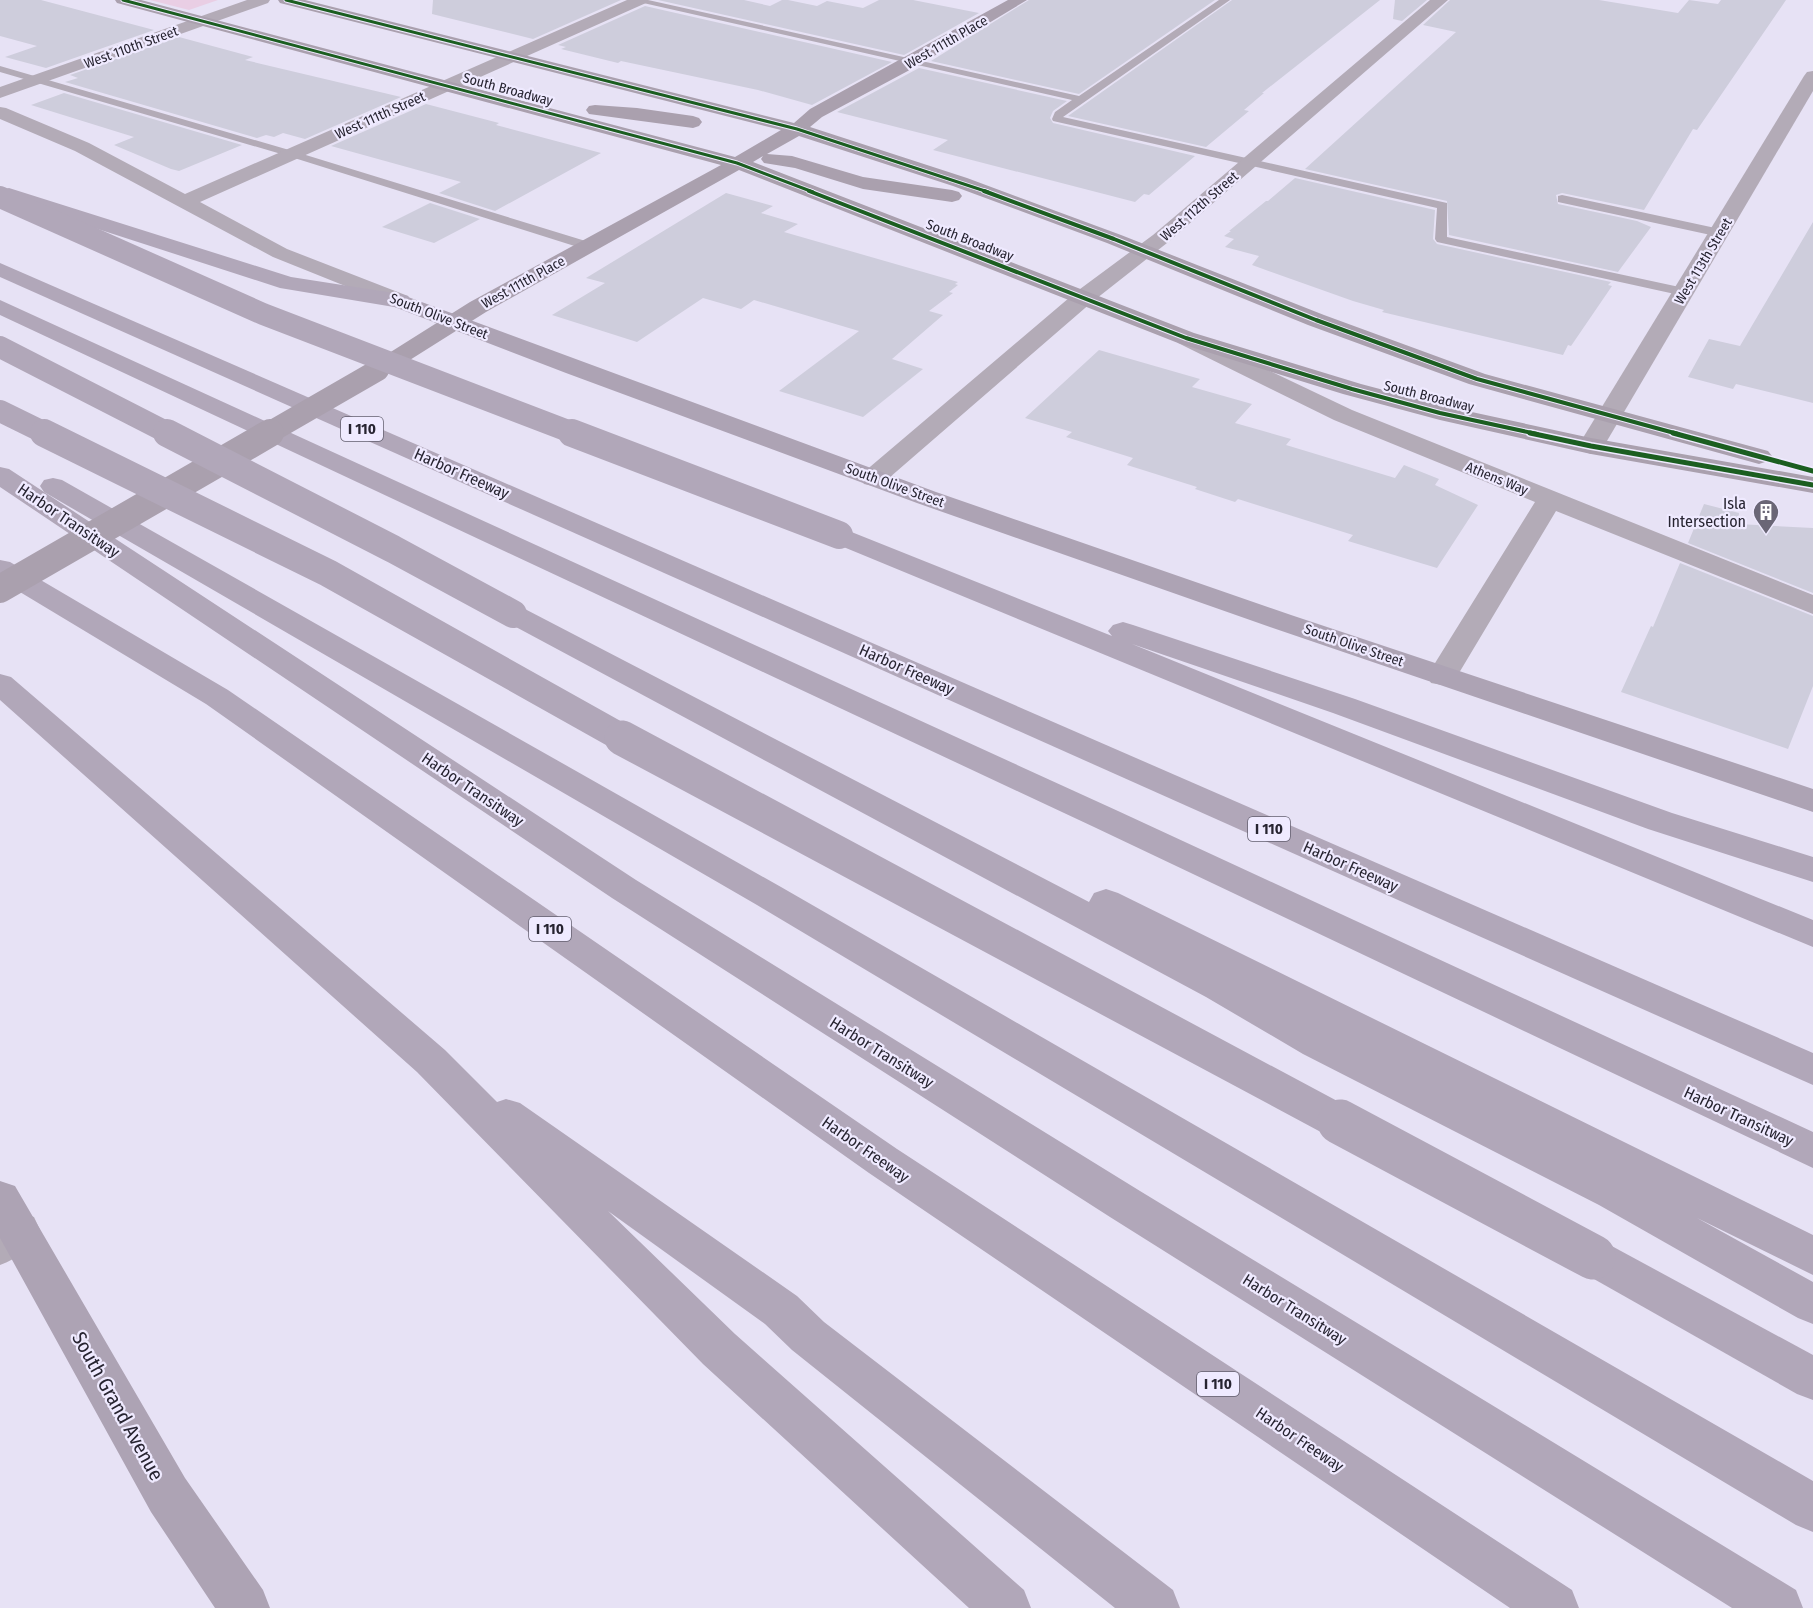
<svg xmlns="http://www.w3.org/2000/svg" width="1813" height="1608" font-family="'Fira Sans Condensed',sans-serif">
	<rect width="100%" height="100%" fill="#e7e2f5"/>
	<polygon fill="#e9cee4" points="150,0 218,0 189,10"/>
	<g fill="#cecddc">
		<polygon points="0,0 41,0 154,30 46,68 5,57 37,46 0,36"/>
		<polygon points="433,0 621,0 533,39 432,14"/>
		<polygon points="658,0 744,0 770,6 782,0 788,0 817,6 827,1 863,8 879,0 913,0 979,13 904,55"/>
		<polygon points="1029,0 1215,0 1079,94 931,61"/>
		<polygon points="1232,0 1380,0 1262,93 1264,93 1244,110 1249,111 1206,147 1068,116"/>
		<polygon points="1395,0 1427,0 1402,21 1393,19"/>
		<polygon points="1450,0 1599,0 1678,13 1689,0 1718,4 1721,0 1786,0 1697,130 1693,129 1644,210 1562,193 1556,195 1558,204 1637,221 1651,227 1618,272 1449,235 1447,201 1305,169 1456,32 1423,25"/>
		<polygon points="645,6 892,62 812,105 758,90 621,61 618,63 561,49 566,47 558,45"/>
		<polygon points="179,37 253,57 245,60 401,97 305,139 283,133 274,137 266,135 257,138 65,82 78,78 70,75"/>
		<polygon points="919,68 1067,101 1053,111 1050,118 1053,123 1195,156 1149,195 1144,194 1135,202 933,150 948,140 837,112"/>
		<polygon points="64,93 242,145 179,171 171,169 114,145 134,137 31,105"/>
		<polygon points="426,104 499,123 496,125 601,153 495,211 439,193 461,182 331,146"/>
		<polygon points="1295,178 1435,210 1433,239 1437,244 1611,282 1608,285 1612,286 1571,346 1568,345 1563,355 1382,312 1384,310 1353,301 1252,265 1259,256 1225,247 1234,239 1224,236 1231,231 1229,231 1266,201 1268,201"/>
		<polygon points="726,193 773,206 761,213 798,224 784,232 958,282 955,284 958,285 949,292 953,293 929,311 943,315 892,359 923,369 863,417 779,391 859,331 754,300 741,309 703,298 637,342 552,315 605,283 586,278"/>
		<polygon points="430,203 480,219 434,243 382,227"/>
		<polygon points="1813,222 1813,403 1736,384 1733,389 1688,377 1709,339 1740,346"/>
		<polygon points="1099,350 1200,379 1192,387 1252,404 1235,423 1291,439 1286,445 1395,478 1404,465 1439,479 1435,485 1478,505 1437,568 1348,541 1353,535 1238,499 1235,502 1195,489 1197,487 1127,465 1133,458 1066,437 1072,432 1025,418"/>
		<polygon points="1704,504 1739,513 1738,524 1813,528 1813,593 1688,543"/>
		<polygon points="1680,563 1813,616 1813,686 1788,749 1621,692 1651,626 1653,627"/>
	</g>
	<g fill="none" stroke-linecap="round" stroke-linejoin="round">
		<g fill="#b3abb7" fill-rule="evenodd">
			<polygon points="630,0 648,0 1079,96 1219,0 1230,0 1063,117 1447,203 1447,237 1684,288 1691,292 1684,296 1437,242 1435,239 1437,208 1053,121 1052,119 1055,112 1072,100"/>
			<polygon points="0,66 296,152 592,243 594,246 588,250 584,249 288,156 0,72"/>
			<polygon points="1562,195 1720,229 1726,233 1720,237 1558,202 1558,196"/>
		</g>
		<g fill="#b3abb7" fill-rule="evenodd">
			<polygon points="247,0 270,0 268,3 0,98 0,87"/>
			<polygon points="627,0 648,0 646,3 200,202 287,249 408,296 411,301 408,306 400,308 273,257 75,151 0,119 0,107 6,108 89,143 185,194"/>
			<polygon points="1430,0 1448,0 1167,243 1092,302 882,484 873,486 864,484 860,478 864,472 1076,292 1153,235"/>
			<polygon points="1813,71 1813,91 1604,446 1600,451 1591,454 1582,451 1578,446 1804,76 1807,72"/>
			<polygon points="1186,331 1352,410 1813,595 1813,614 1556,511 1453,683 1442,685 1431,683 1427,676 1535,502 1334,420 1178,343 1175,338 1178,333"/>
			<path d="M19,1212L34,1217L40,1230C31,1248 19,1258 0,1265V1220Z"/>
		</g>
		<g fill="#aaa0ae" fill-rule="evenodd">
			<polygon points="115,0 141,0 735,157 781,130 280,3 278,0 305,0 794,123 810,109 1008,0 1027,0 919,65 822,117 810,127 967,178 1121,235 1324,315 1485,374 1768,451 1772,456 1768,461 1759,464 1469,384 1308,325 1107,243 953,186 799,136 767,154 792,156 863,177 952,190 959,192 962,196 959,200 952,202 863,189 795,168 764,163 761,159 763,156 753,162 1194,333 1361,384 1444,406 1591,438 1813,477 1813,493 1591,454 1440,420 1343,394 1178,343 739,170 486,312 386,375 378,377 370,375 366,370 370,365 470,302 721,165 117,3"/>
			<polygon points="595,105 637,108 693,116 699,118 702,122 699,126 693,128 589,114 586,110 589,106"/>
		</g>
		<g fill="#ada3b4" fill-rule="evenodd">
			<polygon points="400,294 936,492 1291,615 1813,789 1813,812 1270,627 917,503 566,373 392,306 389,301 392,296"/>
			<polygon points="0,1181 15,1186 185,1478 263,1590 270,1608 215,1608 151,1512 0,1238"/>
		</g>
		<g fill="#b1a7b9" fill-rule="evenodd">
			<polygon points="9,188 291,277 400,294 408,296 411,301 408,306 400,308 280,288 2,198 0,193 2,190"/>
			<polygon points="0,263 1813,1053 1813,1085 0,277"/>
			<polygon points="0,300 1118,811 1813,1132 1813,1168 1094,827 0,315"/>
			<polygon points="0,467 9,469 636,880 1140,1191 1796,1590 1803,1608 1732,1608 1110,1217 612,898 0,487"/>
			<polygon points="53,478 62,480 781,887 1813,1481 1813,1532 1796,1525 757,905 44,492 40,486 44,480"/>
			<polygon points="839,527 1112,636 1108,631 1113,625 1123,622 1133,625 1355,699 1672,813 1813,857 1813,882 1648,829 1333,713 1132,644 1813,920 1813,947 829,541 825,535 829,529"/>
			<polygon points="0,560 10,562 228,690 897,1149 1572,1590 1579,1608 1510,1608 869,1173 206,704 0,580"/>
			<polygon points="513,605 523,608 1089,902 1094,893 1106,889 1118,893 1813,1235 1813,1275 1697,1218 1813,1282 1813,1324 1798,1318 1599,1205 1303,1054 1206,997 503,620 499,614 503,608"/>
			<polygon points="0,674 11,677 445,1050 497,1102 506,1099 520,1103 797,1296 824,1322 1173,1590 1180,1608 1115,1608 792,1350 765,1324 608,1211 735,1334 1024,1590 1031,1608 969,1608 703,1364 417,1072 0,700"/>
			<polygon points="1593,1238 1608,1244 1813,1355 1813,1400 1797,1394 1578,1270 1572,1257 1578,1244"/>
		</g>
		<polyline stroke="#aaa0ae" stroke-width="22" points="267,434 378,370"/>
		<polyline stroke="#aaa0ae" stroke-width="28" points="0,589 270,433"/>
		<g stroke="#b1a7b9" stroke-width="22">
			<polyline points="0,197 263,314 576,434"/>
			<polyline points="0,347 170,434"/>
			<polyline points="0,411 47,434"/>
		</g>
		<g stroke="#b1a7b9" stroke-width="28">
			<polyline points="44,433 328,573 624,739"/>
			<polyline points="167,433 393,549 513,614"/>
			<polyline points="572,433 839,535"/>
		</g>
		<polyline stroke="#b1a7b9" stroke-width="35" points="622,738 1343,1124"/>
		<polyline stroke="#b1a7b9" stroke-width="45" points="1340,1122 1593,1257"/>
		<g stroke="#efeaff" stroke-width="5">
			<g id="cycleway-far2">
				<polyline points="123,0 737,163 813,192"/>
				<polyline points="286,0 797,129 988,192"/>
			</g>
		</g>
		<g stroke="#efeaff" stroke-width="6">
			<g id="cycleway-far1">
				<polyline points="809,191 1186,338 1352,389 1440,413 1537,434"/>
				<polyline points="984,191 1114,239 1316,320 1477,379 1678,434"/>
			</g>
		</g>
		<g stroke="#efeaff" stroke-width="8">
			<g id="cycleway">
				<polyline points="1530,433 1591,446 1813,485"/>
				<polyline points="1673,433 1813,471"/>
			</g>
		</g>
		<use href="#cycleway-far2" stroke="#1b5e20" stroke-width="3"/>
		<use href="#cycleway-far1" stroke="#1b5e20" stroke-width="4"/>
		<use href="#cycleway" stroke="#1b5e20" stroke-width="5"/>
	</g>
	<defs>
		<g id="building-pin" transform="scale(1.35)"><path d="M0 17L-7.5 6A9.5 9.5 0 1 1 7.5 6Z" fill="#6a6676" stroke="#efeaff"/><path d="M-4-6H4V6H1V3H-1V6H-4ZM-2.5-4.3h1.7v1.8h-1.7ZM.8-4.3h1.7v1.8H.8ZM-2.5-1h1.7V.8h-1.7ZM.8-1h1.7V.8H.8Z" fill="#fff"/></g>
	</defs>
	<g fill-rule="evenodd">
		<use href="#building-pin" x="1766" y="512"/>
	</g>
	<g text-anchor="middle" stroke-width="4.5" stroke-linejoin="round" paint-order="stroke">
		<g font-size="14" fill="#272431" stroke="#efeaff">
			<text transform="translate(946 42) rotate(-30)" y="5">West 111th Place</text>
			<text transform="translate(131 47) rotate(-20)" y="5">West 110th Street</text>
			<text transform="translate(508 89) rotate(15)" y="5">South Broadway</text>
			<text transform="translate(380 115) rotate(-24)" y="5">West 111th Street</text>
			<text transform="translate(1199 206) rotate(-41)" y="5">West 112th Street</text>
			<text transform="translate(970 240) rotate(21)" y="5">South Broadway</text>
			<text transform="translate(1703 261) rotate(-59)" y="5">West 113th Street</text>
			<text transform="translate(523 282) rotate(-29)" y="5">West 111th Place</text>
			<text transform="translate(439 316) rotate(21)" y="5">South Olive Street</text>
			<text transform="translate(1429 396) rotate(14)" y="5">South Broadway</text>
			<text transform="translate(1497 478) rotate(22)" y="5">Athens Way</text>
			<text transform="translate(895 485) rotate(20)" y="5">South Olive Street</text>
			<text transform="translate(1354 645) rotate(19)" y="5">South Olive Street</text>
		</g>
		<g fill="#efeaff" stroke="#635f6f" stroke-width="1.5">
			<rect x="341" y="417" width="42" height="24" rx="4.5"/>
			<rect x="1248" y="817" width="42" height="24" rx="4.5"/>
			<rect x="529" y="917" width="42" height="24" rx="4.5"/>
			<rect x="1197" y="1372" width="42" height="24" rx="4.5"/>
		</g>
		<g font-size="15" font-weight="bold" fill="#272431">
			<text x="362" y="434">I 110</text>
			<text x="1269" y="834">I 110</text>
			<text x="550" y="934">I 110</text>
			<text x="1218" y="1389">I 110</text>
		</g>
		<g font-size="16" fill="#272431" stroke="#efeaff">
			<text transform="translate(462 473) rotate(24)" y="6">Harbor Freeway</text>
			<text transform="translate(69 520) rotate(34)" y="6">Harbor Transitway</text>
			<text transform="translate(907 669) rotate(24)" y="6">Harbor Freeway</text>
			<text transform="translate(473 789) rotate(34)" y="6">Harbor Transitway</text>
			<text transform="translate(1351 866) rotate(24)" y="6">Harbor Freeway</text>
			<text transform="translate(882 1052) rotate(32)" y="6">Harbor Transitway</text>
			<text transform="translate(1739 1116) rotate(25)" y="6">Harbor Transitway</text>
			<text transform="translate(866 1149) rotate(35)" y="6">Harbor Freeway</text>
			<text transform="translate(1295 1309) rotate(32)" y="6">Harbor Transitway</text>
			<text transform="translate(1300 1439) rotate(34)" y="6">Harbor Freeway</text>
		</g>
		<g font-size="16" fill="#272431" stroke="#efeaff" text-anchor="end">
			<text x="1746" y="509">Isla<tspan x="1746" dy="18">Intersection</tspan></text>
		</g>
		<g font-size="20" fill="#272431" stroke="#efeaff">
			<text transform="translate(118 1406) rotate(61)" y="7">South Grand Avenue</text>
		</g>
	</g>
</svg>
